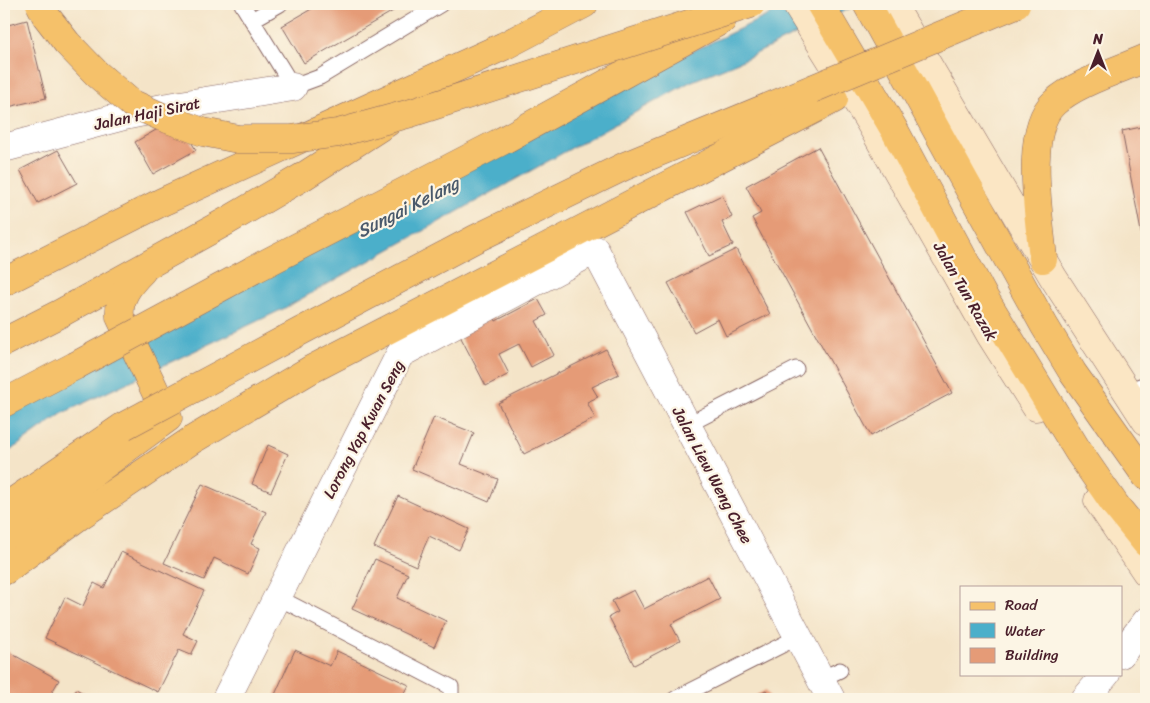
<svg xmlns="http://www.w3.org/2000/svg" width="1150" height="703" font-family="Sriracha,sans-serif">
	<rect width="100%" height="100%" fill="#fcf5e5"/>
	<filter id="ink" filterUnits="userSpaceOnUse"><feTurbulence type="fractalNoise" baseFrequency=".02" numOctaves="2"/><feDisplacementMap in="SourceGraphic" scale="10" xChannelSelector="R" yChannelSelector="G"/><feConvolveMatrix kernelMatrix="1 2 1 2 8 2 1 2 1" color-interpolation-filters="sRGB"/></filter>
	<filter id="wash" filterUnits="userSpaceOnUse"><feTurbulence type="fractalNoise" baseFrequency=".0096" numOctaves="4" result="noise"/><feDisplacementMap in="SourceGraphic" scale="20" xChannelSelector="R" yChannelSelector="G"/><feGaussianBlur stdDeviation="1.12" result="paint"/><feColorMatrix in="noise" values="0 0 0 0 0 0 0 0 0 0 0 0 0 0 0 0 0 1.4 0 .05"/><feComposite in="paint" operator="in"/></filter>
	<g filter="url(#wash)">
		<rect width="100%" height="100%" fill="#f4e4c8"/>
		<polygon fill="#4bafca" stroke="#4a677a" points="792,4 859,4 743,60 690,82 283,309 63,413 4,455 4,413 640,76"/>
		<g id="blocks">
			<g fill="#e59b77">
				<polygon points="320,4 405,4 304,63 282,26"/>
				<polygon points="27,20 46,98 4,108 4,26"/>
				<polygon points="177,118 196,150 153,174 135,142"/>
				<polygon points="1146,126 1146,253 1145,253 1122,131"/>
				<polygon points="818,147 952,393 871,436 752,218 761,213 746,186"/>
				<polygon points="58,150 77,183 38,203 20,170"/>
				<polygon points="722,195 732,217 722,222 733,245 709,256 687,212"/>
				<polygon points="736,249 770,314 726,336 718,319 694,332 668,283"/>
				<polygon points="538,299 547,315 536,321 554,355 531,367 519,344 499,354 509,374 486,386 459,334 494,316 496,321"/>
				<polygon points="606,349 619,374 592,387 598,397 587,402 595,418 524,454 498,403"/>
				<polygon points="434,417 474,433 461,464 498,479 489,502 412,469"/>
				<polygon points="268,445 288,454 271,492 252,484"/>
				<polygon points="202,484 266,512 251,544 260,548 248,574 214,558 204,580 164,563"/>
				<polygon points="398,496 469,529 459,550 429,536 416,566 374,547"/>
				<polygon points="121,552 204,591 183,634 198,641 191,655 179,650 158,692 45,638 65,597 83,606 94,583 104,588"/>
				<polygon points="375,559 408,574 397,598 446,621 434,647 352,609"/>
				<polygon points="708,576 720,599 671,624 680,641 634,665 609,617 618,612 612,601 634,590 644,609"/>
				<polygon points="5,650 59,680 48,699 4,699"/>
				<polygon points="295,650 330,666 337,651 409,685 402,699 273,699"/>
				<polygon points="76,689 94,699 71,699"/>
				<polygon points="766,690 771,699 749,699"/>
			</g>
		</g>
	</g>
	<g filter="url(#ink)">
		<use href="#blocks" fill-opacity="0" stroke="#866462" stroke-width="1"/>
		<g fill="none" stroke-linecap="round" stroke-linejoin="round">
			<g stroke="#866462" stroke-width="17">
				<g id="service">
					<polyline points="242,4 293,87 320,77 441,4"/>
					<polyline points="252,20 280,4"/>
					<polyline points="1126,391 1146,384"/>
					<polyline points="687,425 796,369"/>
					<polyline points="277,597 451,687 451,699"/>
					<polyline points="821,679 840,670"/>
					<polyline points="675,699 798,637"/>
				</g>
			</g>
			<g stroke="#866462" stroke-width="29">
				<g id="minor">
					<polyline points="4,148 124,116 168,107 293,87"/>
					<polyline points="226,699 400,354 595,250 831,699"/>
				</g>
			</g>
			<g stroke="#866462" stroke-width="29">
				<g id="tertiary">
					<polyline points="1121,654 1146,622"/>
					<polyline points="1085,699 1106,674"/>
				</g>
			</g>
			<g stroke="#866462" stroke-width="29">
				<g id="secondary">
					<polyline points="796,4 869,121 991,336 1036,407"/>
					<polyline points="892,4 1053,277 1146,421"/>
					<polyline points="1098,501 1146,572"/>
				</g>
			</g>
			<g stroke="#866462" stroke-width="29">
				<g id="primary">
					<polyline points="820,4 895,131 984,297 1078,451 1116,506 1146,543"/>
					<polyline points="867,4 1044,325 1073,373 1146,476"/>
				</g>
			</g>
			<g stroke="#866462" stroke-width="29">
				<g id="motorway">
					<path d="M1043,259C1040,220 1023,131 1054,103C1075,83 1119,70 1146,58"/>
					<polyline points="253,270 502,141 722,20"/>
					<polyline points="4,282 162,202 504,46 584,4"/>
					<polyline points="286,339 475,239 625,166 812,89"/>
					<polyline points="4,342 61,313 227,221 304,176 388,122"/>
					<polyline points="4,403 75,366"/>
					<polyline points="4,508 124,426"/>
					<path d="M4,541L101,467L168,418L120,317C118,298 129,284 142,271"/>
					<polyline points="4,571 78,517 192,440 310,370 834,99"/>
				</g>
			</g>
			<use href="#service" stroke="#fff" stroke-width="15"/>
			<use href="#minor" stroke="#fff" stroke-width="28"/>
			<use href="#tertiary" stroke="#fff" stroke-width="28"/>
			<use href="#secondary" stroke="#fbe6c4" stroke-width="28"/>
			<use href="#primary" stroke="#f5c16b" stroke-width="28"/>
			<use href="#motorway" stroke="#f5c16b" stroke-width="28"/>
			<g stroke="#866462" stroke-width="29" stroke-linecap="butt">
				<g id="motorway-bridge">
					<polyline points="40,4 46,16 67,43 97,74 131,103 162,117 203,132 238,139 292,139 338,133 411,113 751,4"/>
					<polyline points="812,89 1016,4"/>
					<polyline points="75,366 253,270"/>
					<polyline points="124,426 286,339"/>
				</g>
			</g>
			<use href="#motorway-bridge" stroke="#f5c16b" stroke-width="28"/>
		</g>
	</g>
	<g text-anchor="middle" stroke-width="4.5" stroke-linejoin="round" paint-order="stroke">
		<g font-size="16" fill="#4a1f2b" stroke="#fcf5e5">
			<text transform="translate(147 113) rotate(-12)" y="6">Jalan Haji Sirat</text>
			<text transform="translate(966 291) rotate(60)" y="6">Jalan Tun Razak</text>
			<text transform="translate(363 429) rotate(-62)" y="6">Lorong Yap Kwan Seng</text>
			<text transform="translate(713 475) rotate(62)" y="6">Jalan Liew Weng Chee</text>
		</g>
		<g font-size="18" font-style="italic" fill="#4a596b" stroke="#fcf5e5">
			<text transform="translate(408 207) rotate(-27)" y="6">Sungai Kelang</text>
		</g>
	</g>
	<rect width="1150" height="703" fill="none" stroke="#fcf5e5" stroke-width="20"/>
	<rect x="960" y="586" width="162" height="90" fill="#fcf5e5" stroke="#b59f9b"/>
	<rect x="970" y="602" width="25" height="8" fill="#f5c16b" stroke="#b59f9b"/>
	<text x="1005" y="610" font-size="15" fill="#4a1f2b">Road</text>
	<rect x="970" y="623" width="25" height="15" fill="#4bafca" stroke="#b59f9b"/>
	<text x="1005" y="636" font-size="15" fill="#4a1f2b">Water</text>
	<rect x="970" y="648" width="25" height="15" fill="#e59b77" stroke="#b59f9b"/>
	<text x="1005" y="660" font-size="15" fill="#4a1f2b">Building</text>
	<g transform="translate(1098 52)" stroke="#fcf5e5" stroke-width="4" paint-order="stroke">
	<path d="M0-4L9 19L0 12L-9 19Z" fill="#4a1f2b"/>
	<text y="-8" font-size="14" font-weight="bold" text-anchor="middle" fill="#4a1f2b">N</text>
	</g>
</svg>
